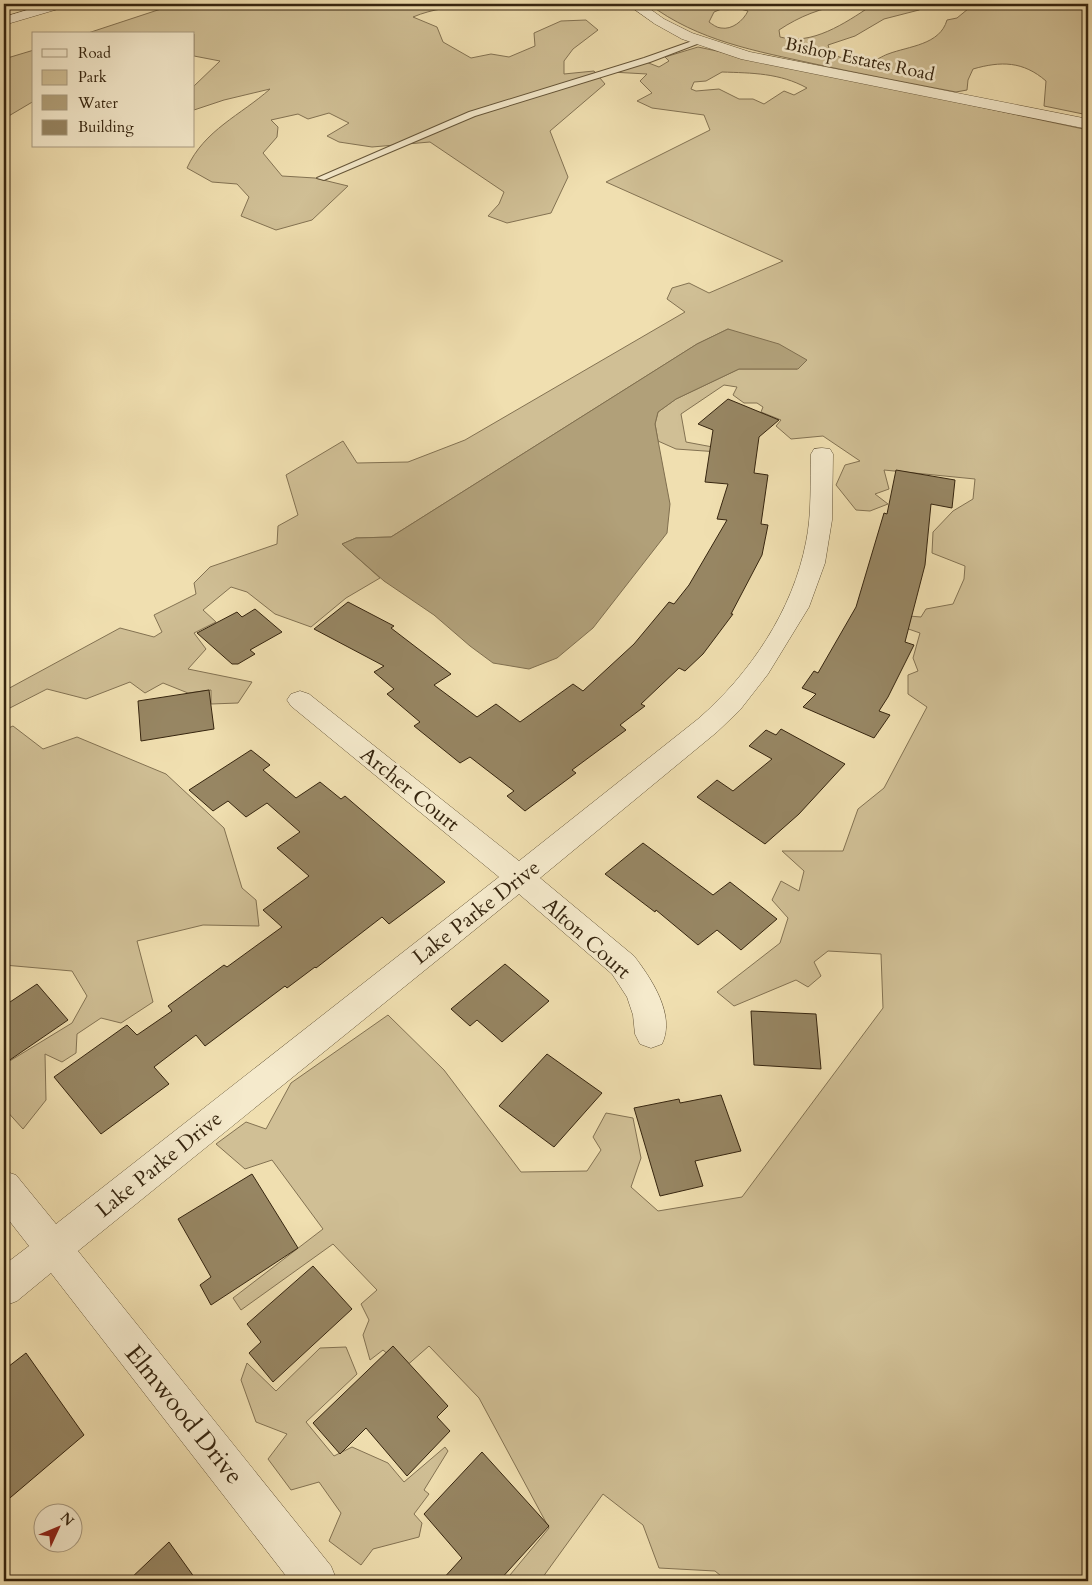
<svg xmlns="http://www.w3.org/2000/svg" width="1092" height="1585" font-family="Cardo,serif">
	<rect width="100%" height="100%" fill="#f0dfb0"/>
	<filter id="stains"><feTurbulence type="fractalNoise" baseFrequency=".004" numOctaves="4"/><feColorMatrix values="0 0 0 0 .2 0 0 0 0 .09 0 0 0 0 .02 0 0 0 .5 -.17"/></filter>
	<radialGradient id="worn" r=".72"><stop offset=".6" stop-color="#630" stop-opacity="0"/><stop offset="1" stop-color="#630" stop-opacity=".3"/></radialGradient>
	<g fill="#d0bf95" stroke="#837252" fill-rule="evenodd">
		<path d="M176,4H526C485,11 454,0 413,17L437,27L443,42L471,58L491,54L509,57L535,46L534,33L561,21L586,20L598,30L573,49L564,61V74L594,71L605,84L550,131L568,177L551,213L507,223L488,216L499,204L504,192L430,142L372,147L339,142L327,136L349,123L329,113L308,119L298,114L271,120L278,127L277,137L263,153L282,176L315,178L348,186L312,220L276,230L241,216L249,197L237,184L212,182L187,168C204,130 241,115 270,89L224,100L194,110V86L220,61L194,56V34H85Z"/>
		<path d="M649,4H846C821,8 800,16 779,30L780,37C812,46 845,23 871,6L866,4H930L919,10L884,19L855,36L828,45L831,54C844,59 856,62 870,61C876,61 882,56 888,54C909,46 940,45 947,20L957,18L974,4H1077L1088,11V115L1044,106L1046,81C1023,61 1001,61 973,69L968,80L967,90L956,92C909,83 862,74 815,64C756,51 698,41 649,4ZM729,6L748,11C743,21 732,30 721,28C717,28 712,24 709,22L714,12Z"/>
		<path d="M698,47L1088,130V1581H727L715,1571L659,1568L643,1525L603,1494L540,1581H505L549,1528L479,1398L429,1346L404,1368L383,1350L370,1360L363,1335L369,1320L361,1304L377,1290L333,1244L241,1310L233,1298L323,1229L272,1160L245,1169L216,1144L246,1122L266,1129L291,1083L388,1015L444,1070L521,1172L587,1171L601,1150L593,1137L606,1113L633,1118L641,1158L631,1187L658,1211L742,1197L883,1008L881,954L828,951L814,962L821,976L808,987L796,980L734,1006L717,992L780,943L788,918L772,900L781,881L799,891L804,871L782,851H843L858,809L884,788L927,707L908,694V675L918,671L913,658L920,633L897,625L909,616L921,617L926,609L953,604L964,579L965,566L932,553L933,532L953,511L973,499L975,479L884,470L889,489L875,494L888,504L870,511L856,510L836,485L845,465L860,461L823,436L791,439L776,426L781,420L761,412L763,407L757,403H744L733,395L737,387L724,385L681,414L686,442L718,448L719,452L676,449L658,441L655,424L658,412L676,399L739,369H797L728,329L697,344L391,537L356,538L342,544L380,578L346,598L311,627L275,614L247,592L231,587L203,610L216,622L194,633L206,649L188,669L252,682L238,703L211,704V690L188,693L163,683L145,693L130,682L86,699L47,689L4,711V691L120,628L154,637L162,632L154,615L196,594L194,583L210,567L277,544L278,526L298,515L286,475L343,441L357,463L408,462L465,440L685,312L667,299L672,288L689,283L709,293L783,261L606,182L710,130L704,115L652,108L637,101L652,93L640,81L647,74L611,72L646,62L659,67L669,61L665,57ZM722,72C752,73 780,73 807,88L794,95L784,91L764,104L753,99H739L719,89L696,91L691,89L694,82L706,81Z"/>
		<polygon points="34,50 34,101 7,117 4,123 4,59"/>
		<polygon points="13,726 43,749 77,737 166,774 224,828 242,888 256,900 259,926 203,925 137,941 153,1002 121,1023 101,1018 77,1034 76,1053 62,1062 45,1054 46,1100 23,1129 4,1108 4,1060 8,1062 72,1023 87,996 72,971 4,965 4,730"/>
		<polygon points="346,1347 357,1374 306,1422 334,1456 352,1447 388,1463 404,1482 445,1447 448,1451 424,1490 429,1494 414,1514 422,1523 419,1537 373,1549 361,1565 329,1541 341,1513 319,1482 291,1490 268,1459 287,1434 256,1422 241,1380 247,1363 276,1391 320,1348"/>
	</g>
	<polygon fill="#b1a079" stroke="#806f4f" points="728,329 779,344 807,360 798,369 739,369 676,399 658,412 655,424 657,435 670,504 667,533 593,628 557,658 529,669 493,663 470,646 434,615 384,581 342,544 356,538 391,537 697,344"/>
	<g fill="#978663" stroke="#36250f">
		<polygon points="728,399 779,420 759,437 754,473 768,475 761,524 768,525 762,555 731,614 733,614 703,654 685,671 679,668 641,704 645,706 620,725 626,730 572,770 576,773 525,811 507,796 514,791 470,757 460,763 414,726 420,722 387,694 394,689 374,672 384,666 314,629 348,602 394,626 391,628 451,674 434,685 477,717 496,704 520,722 573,684 583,691 634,644 669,602 674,604 689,585 727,520 717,519 728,484 705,482 713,430 698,424"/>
		<polygon points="896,470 955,480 952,508 931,504 925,565 905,642 914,645 888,697 879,711 890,715 874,738 803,707 816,694 802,688 814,671 818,673 856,607 884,513 887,514"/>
		<polygon points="255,609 282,632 250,650 255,654 238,664 232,664 197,633 237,612 242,617"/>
		<polygon points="209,690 214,729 141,741 138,701"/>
		<polygon points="781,729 845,764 799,814 765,844 697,797 717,780 733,791 772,759 749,746 766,730 776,735"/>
		<polygon points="251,750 270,765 263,770 296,798 320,782 341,799 345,796 445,882 389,924 382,917 316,968 315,967 287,988 285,986 205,1046 196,1035 154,1067 169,1084 101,1134 54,1077 127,1025 137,1035 172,1011 168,1006 224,965 227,967 282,927 263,910 309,876 277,848 300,832 267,803 246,817 228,801 213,811 189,790"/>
		<polygon points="643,843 713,895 730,882 777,919 741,950 717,930 698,945 656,910 655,912 605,874"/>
		<polygon points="505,964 549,1001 502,1042 477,1020 470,1026 451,1009"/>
		<polygon points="37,984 68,1020 4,1064 4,1006"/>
		<polygon points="751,1011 816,1014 821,1069 754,1065"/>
		<polygon points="547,1054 602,1093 554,1147 499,1106"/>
		<polygon points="721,1095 741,1151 695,1161 703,1186 660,1196 634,1108 679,1099 680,1103"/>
		<polygon points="252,1174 298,1248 211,1305 200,1285 211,1277 178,1219"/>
		<polygon points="313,1266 352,1309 273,1382 249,1353 261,1342 247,1324"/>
		<polygon points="393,1346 448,1406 437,1417 450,1431 407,1476 366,1428 340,1454 313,1423"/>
		<polygon points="26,1353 84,1435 4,1503 4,1370"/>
		<polygon points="482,1452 549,1526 499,1581 441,1581 462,1558 424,1514"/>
		<polygon points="169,1542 197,1581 128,1581"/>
	</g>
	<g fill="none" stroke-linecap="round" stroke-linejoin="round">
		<g stroke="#645437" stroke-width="2">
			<polygon id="service" points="698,39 705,41 650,62 475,116 324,180 317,178 469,112 644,58"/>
		</g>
		<g stroke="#645437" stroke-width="1">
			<g id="minor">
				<polygon points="47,4 67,4 65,7 4,25 4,17"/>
				<path d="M822,448L830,449L833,454L832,520L825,563L809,607L768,674L740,710L717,732L540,878L634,956C651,978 676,1015 662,1044L651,1048L640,1044L635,1034L633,1015L627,997L612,974L519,894L78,1251L331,1566L337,1581H290L51,1273L17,1301L4,1306V1265L29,1246L4,1214V1171L16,1175L56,1224L499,877L291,706L287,700L291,694L300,691L309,694L519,861L698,719C750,674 793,610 806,542C812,513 810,483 811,454L814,449Z"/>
			</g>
		</g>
		<g stroke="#645437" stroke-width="1">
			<polygon id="tertiary" points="627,4 643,4 664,19 692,33 750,52 1088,119 1088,129 741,59 682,39 655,24"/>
		</g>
		<use href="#service" fill="#f5eacc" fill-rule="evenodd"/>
		<use href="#minor" fill="#f5eacc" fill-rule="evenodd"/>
		<use href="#tertiary" fill="#f5eacc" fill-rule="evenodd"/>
	</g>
	<g text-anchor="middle" stroke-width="5" stroke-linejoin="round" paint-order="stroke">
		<g font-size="18" fill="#36250f" stroke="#f5eacc">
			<text transform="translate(860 59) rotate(12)" y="6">Bishop Estates Road</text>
		</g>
		<g font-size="21" fill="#36250f" stroke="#f5eacc">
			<text transform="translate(410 789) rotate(39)" y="7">Archer Court</text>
			<text transform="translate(476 912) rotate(-38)" y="7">Lake Parke Drive</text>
			<text transform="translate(587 938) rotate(42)" y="7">Alton Court</text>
			<text transform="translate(159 1164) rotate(-39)" y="7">Lake Parke Drive</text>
		</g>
		<g font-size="25" fill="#36250f" stroke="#f5eacc">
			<text transform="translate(185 1414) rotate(51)" y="9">Elmwood Drive</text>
		</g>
	</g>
	<rect width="1092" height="1585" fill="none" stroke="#f0dfb0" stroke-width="20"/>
	<rect x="5" y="5" width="1082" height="1575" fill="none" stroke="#36250f" stroke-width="2.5"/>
	<rect x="10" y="10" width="1072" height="1565" fill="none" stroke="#36250f"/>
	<rect x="32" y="32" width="162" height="115" fill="#f5eacc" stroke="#a99b80"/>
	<rect x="42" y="49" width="25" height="8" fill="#f5eacc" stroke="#a99b80"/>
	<text x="78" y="58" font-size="15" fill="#36250f">Road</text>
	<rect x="42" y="70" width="25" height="15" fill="#d0bf95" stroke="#a99b80"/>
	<text x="78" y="82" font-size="15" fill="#36250f">Park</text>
	<rect x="42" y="95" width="25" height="15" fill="#b1a079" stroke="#a99b80"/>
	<text x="78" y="108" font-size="15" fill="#36250f">Water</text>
	<rect x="42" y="120" width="25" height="15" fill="#978663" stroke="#a99b80"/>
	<text x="78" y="132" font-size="15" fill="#36250f">Building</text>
	<g transform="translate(58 1528) rotate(46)"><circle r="24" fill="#f5eacc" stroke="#a99b80"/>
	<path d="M0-4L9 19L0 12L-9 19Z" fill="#8f2418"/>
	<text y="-8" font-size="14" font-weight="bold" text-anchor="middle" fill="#36250f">N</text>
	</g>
	<rect width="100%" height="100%" filter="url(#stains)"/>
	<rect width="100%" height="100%" fill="url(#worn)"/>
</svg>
